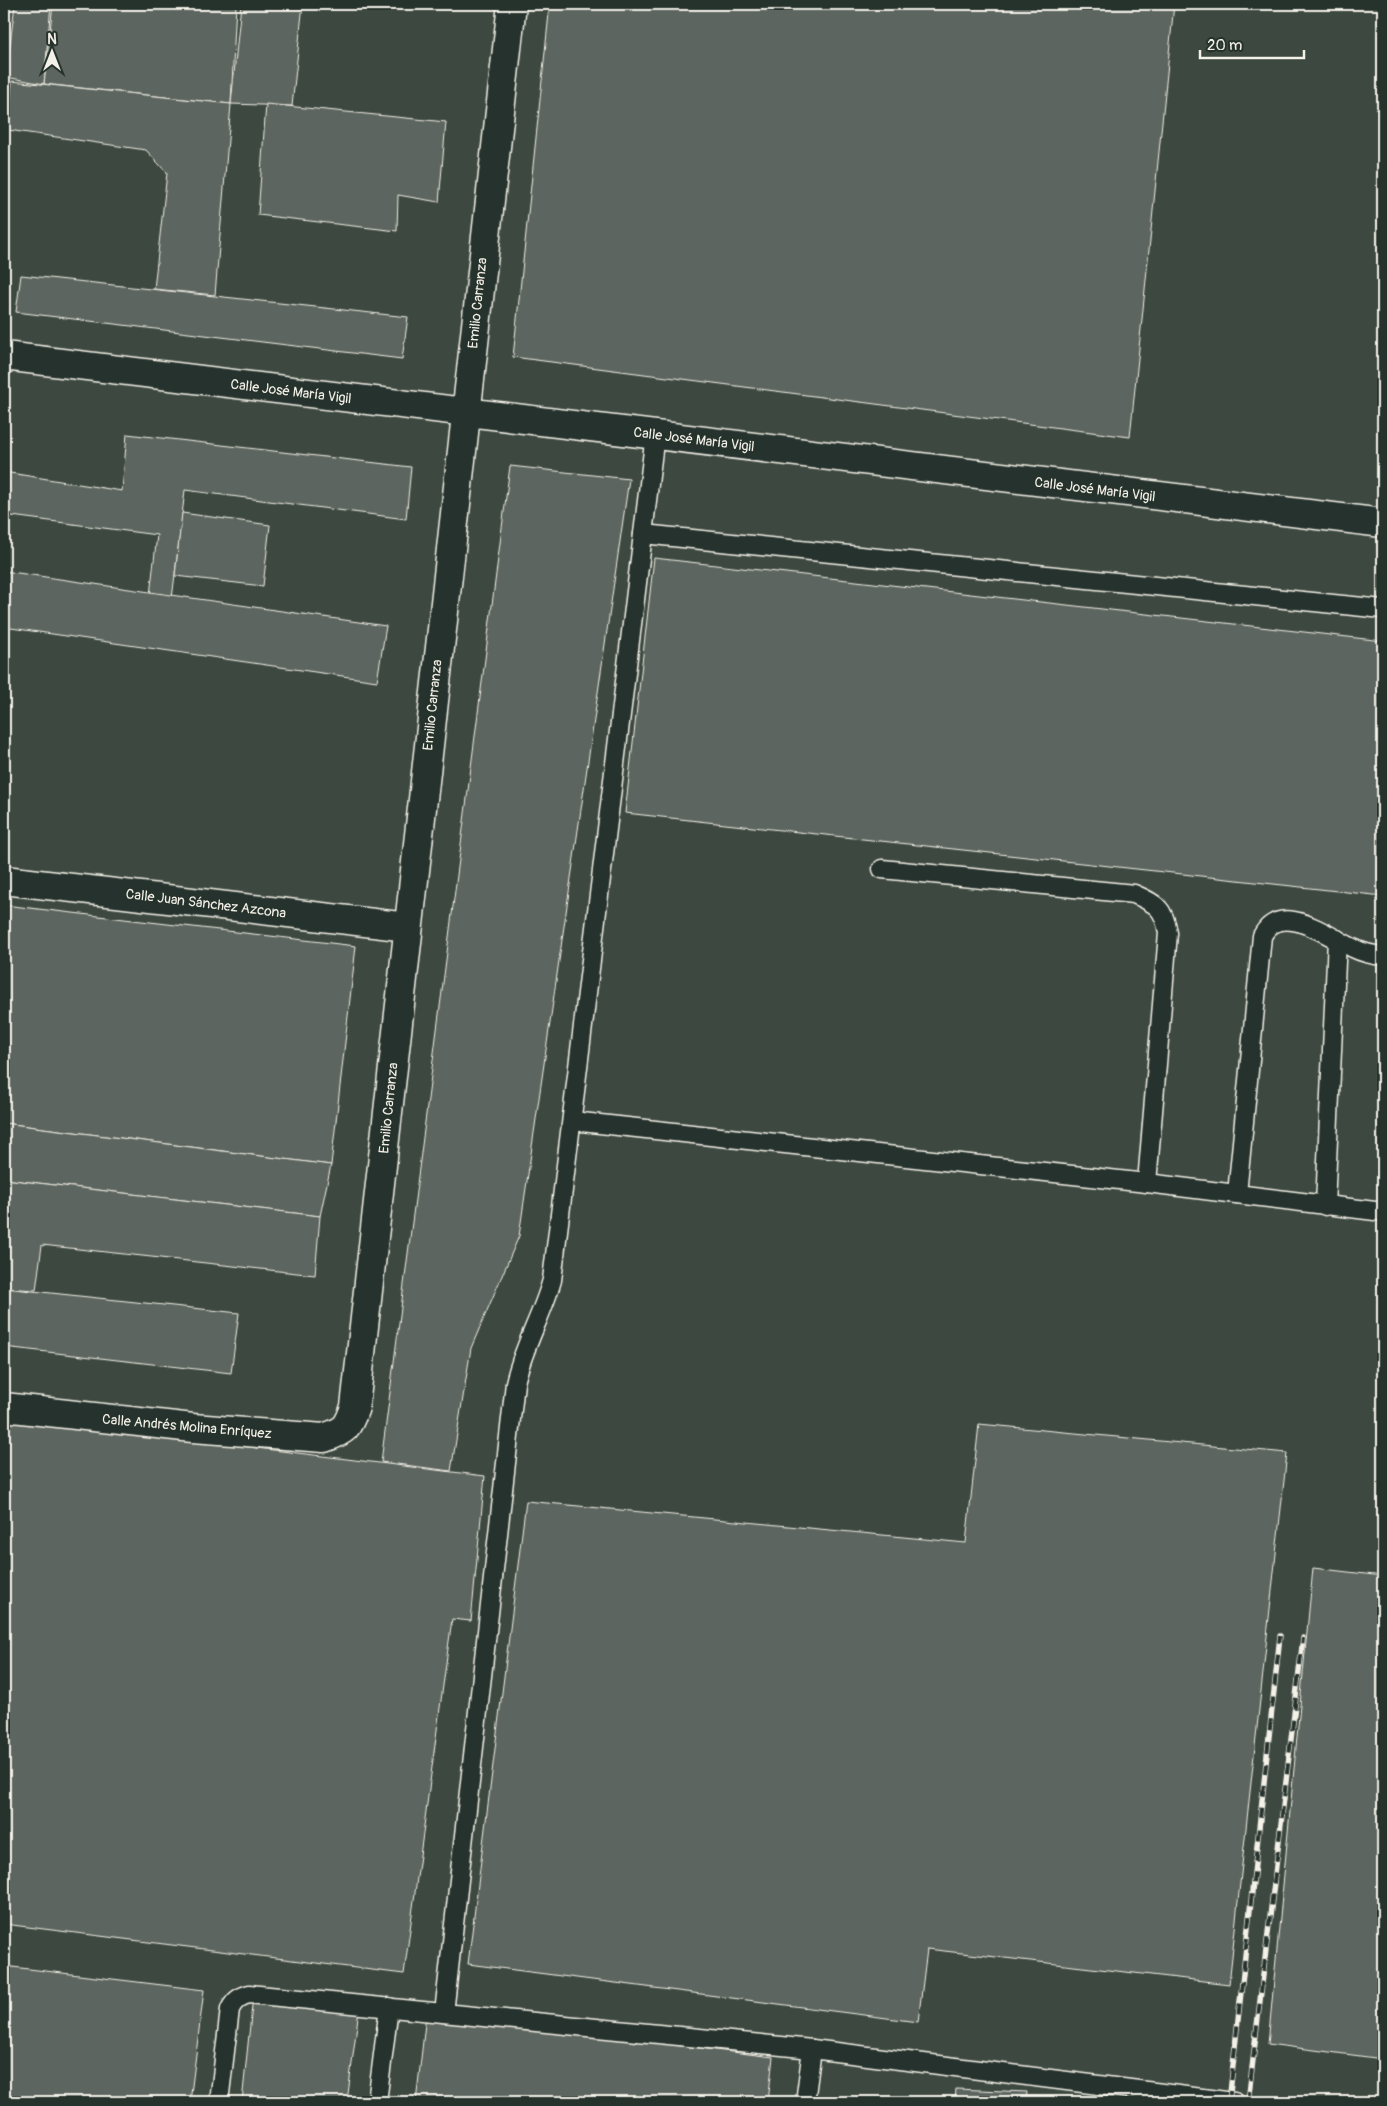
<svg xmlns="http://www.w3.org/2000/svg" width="1387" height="2106" font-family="Pangolin,sans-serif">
	<rect width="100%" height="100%" fill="#2e3b34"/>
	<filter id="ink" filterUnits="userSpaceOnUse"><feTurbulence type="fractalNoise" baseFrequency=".02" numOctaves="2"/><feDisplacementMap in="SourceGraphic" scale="10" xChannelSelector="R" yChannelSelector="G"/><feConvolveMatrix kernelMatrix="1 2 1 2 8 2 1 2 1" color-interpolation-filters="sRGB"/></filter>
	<g filter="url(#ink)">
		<rect fill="#3c4841" x="4" y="4" width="1379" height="2098"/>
		<g fill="#5c655e" stroke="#f4f1e8">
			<polygon points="15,4 51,4 44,84 6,77"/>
			<polygon points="53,4 236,4 231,104 44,84"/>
			<polygon points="241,4 303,4 292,106 231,104"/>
			<polygon points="550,4 1174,4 1130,437 513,357"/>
			<polygon points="12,81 231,104 215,295 154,289 167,173 146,150 8,130"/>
			<polygon points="266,104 446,122 439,202 398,195 397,231 258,215"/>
			<polygon points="21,275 408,317 402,359 16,312"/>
			<polygon points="127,434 411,467 406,519 185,490 172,599 150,595 157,535 4,515 4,472 122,491"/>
			<polygon points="510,466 629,479 519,1236 471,1348 451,1471 381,1462"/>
			<polygon points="182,513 270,525 263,586 175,576"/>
			<polygon points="654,558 1383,641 1383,896 625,813"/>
			<polygon points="4,571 386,626 377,681 4,627"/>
			<polygon points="4,905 356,946 331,1165 4,1123"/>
			<polygon points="4,1123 331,1165 320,1216 4,1179"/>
			<polygon points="4,1179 320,1216 315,1275 42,1245 36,1290 4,1288"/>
			<polygon points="4,1288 239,1313 231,1373 4,1347"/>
			<polygon points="4,1417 485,1476 471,1621 452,1619 404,1974 4,1924"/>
			<polygon points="979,1424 1287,1453 1229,1984 927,1949 918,2022 468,1964 526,1501 966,1543"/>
			<polygon points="1313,1568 1383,1576 1383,2059 1268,2044"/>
			<polygon points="4,1966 204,1990 190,2102 4,2102"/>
			<polygon points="253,1996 359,2009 347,2102 242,2102"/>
			<polygon points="426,2015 773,2057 768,2102 416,2102"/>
			<polygon points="956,2089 1027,2092 1026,2102 955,2102"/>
		</g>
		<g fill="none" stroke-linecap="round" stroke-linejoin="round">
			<g stroke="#f4f1e8" stroke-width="21">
				<g id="lane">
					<polyline points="643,534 655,434"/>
					<path d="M882,869L1134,894C1157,904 1164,908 1168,933L1147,1183"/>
					<polyline points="572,1121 1147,1183 1383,1212"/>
					<path d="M1237,1194L1262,936C1281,900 1327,936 1353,948C1363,953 1373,955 1383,956"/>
					<polyline points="1325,1206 1337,939"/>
					<path d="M444,2013L515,1383C523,1347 542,1316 552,1280L643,534L1383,609"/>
					<path d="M219,2102L230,2009C235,2000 239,1997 249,1994L812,2049L1234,2102"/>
					<polyline points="377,2102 389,2007"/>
					<polyline points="805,2102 812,2049"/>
				</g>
			</g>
			<g stroke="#f4f1e8" stroke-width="31">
				<g id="street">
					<polyline points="4,356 1383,523"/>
					<polyline points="4,880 408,927"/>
					<path d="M4,1407L193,1428L324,1438C345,1431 348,1428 355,1407L512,4"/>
				</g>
			</g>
			<use href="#lane" stroke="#26332d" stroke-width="18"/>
			<use href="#street" stroke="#26332d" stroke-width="28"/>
			<g stroke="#f4f1e8" stroke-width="5.5">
				<g id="rail">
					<polyline points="1229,2102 1280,1636"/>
					<polyline points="1248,2102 1303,1638"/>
				</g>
			</g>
			<use href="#rail" stroke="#26332d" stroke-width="4" stroke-dasharray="11" stroke-linecap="butt"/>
		</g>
	</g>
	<g text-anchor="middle" stroke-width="4.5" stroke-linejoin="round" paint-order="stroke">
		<g font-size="14" fill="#f4f1e8" stroke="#26332d">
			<text transform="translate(477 303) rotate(-84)" y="5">Emilio Carranza</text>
			<text transform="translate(291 391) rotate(7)" y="5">Calle José María Vigil</text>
			<text transform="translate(694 439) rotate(7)" y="5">Calle José María Vigil</text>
			<text transform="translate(1095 489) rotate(7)" y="5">Calle José María Vigil</text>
			<text transform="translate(432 705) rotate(-84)" y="5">Emilio Carranza</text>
			<text transform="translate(206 903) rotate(7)" y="5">Calle Juan Sánchez Azcona</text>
			<text transform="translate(388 1108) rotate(-84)" y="5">Emilio Carranza</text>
			<text transform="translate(187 1426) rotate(5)" y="5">Calle Andrés Molina Enríquez</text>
		</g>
	</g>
	<rect width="1387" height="2106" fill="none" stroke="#26332d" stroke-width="20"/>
	<rect x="10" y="10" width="1367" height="2086" fill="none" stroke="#f4f1e8" stroke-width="2" filter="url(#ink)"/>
	<g transform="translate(52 52)" stroke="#26332d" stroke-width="4" paint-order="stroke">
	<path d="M0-4L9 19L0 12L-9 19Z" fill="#f4f1e8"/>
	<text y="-8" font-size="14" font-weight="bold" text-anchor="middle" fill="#f4f1e8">N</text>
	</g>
	<path d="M1200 50v8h104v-8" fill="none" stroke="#f4f1e8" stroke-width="2.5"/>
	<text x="1207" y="50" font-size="15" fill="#f4f1e8" stroke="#26332d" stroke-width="4" paint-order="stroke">20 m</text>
</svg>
